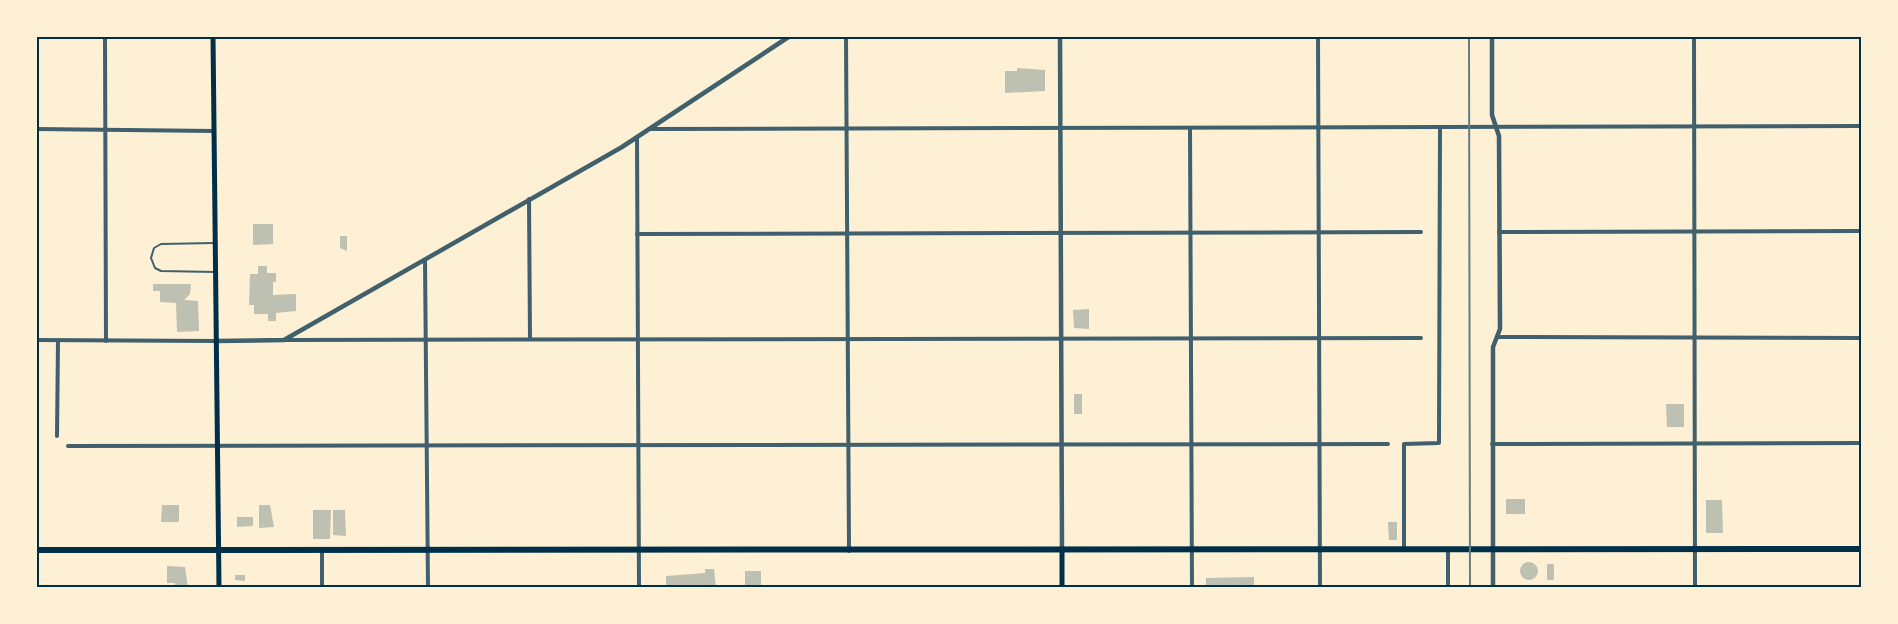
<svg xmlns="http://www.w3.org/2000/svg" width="1898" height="624" font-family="'Space Grotesk',sans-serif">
	<rect width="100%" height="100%" fill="#fdf0d5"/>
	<g fill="#bec0b2">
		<polygon points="1017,68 1045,70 1045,91 1005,93 1005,71 1017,71"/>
		<polygon points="253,224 273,224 273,244 253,245"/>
		<polygon points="340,236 347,236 347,251 340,248"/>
		<polygon points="258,266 267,266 267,273 276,273 276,282 273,282 273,295 296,294 296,311 276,313 276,321 268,321 268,314 254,314 254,305 249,305 250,274 258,274"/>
		<polygon points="153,284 191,284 190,294 184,300 198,301 199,331 177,332 176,303 160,302 160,291 153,291"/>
		<polygon points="1089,309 1089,329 1074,328 1073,310"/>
		<rect x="1074" y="394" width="8" height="20"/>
		<polygon points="1666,404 1684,404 1684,427 1667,427"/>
		<rect x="1506" y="499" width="19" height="15"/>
		<polygon points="1706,500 1722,500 1723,533 1706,533"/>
		<polygon points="162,505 179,505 179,522 161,522"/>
		<polygon points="259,505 270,505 274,527 259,528"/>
		<polygon points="313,510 331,510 330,539 313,539"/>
		<polygon points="333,510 345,510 346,536 333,535"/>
		<polygon points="237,517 253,517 253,526 237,527"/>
		<polygon points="1388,522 1397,522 1397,540 1389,540"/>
		<circle cx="1529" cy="571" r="9"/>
		<rect x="1547" y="564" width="7" height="16"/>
		<polygon points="167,566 185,567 188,588 175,588 175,583 167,583"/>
		<polygon points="705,569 714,569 716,588 666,588 666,576 705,573"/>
		<rect x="745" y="571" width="16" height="17"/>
		<polygon points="235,575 245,575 245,581 235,580"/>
		<polygon points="1254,577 1254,588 1206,588 1206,578"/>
	</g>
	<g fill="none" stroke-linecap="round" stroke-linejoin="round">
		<polyline stroke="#3f606c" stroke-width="2" points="214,243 161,244 154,248 151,258 155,268 161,271 215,272"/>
		<g stroke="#3f606c" stroke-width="4">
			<polyline points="105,36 106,341"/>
			<polyline points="846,36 849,551"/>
			<polyline points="1318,36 1320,588"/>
			<polyline points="1694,36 1695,588"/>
			<polyline points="1190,128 1192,588"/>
			<polyline points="36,129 214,131"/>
			<polyline points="651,129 1862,126"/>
			<polyline points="637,137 639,588"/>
			<polyline points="529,199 530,339"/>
			<polyline points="1499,232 1862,231"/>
			<polyline points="637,234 1421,232"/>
			<polyline points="425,260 428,588"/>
			<polyline points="1497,337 1862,338"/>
			<polyline points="36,340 216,341"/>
			<polyline points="284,340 1421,338"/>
			<polyline points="57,436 58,341"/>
			<polyline points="1492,444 1862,443"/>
			<polyline points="68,446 1388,444"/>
			<polyline points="1404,549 1404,444 1439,443 1440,128"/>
			<polyline points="1448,550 1448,588"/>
			<polyline points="322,551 322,588"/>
		</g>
		<g stroke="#3f606c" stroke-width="4.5">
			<polyline points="1060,36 1062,551"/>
			<polyline points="1492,36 1492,115 1499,136 1500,329 1493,347 1493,588"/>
			<polyline points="216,341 284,340 622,147 790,36"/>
		</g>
		<g stroke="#003049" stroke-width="5">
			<polyline points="213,36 219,588"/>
			<polyline points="1062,588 1062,551"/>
		</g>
		<polyline stroke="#003049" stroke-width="6" points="36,550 1862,549"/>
		<polyline stroke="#657d81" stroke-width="2" points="1469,36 1470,588"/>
	</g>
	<rect width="1898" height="624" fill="none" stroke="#fdf0d5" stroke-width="75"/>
	<rect x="38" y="38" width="1822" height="548" fill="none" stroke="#003049" stroke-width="2"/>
</svg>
